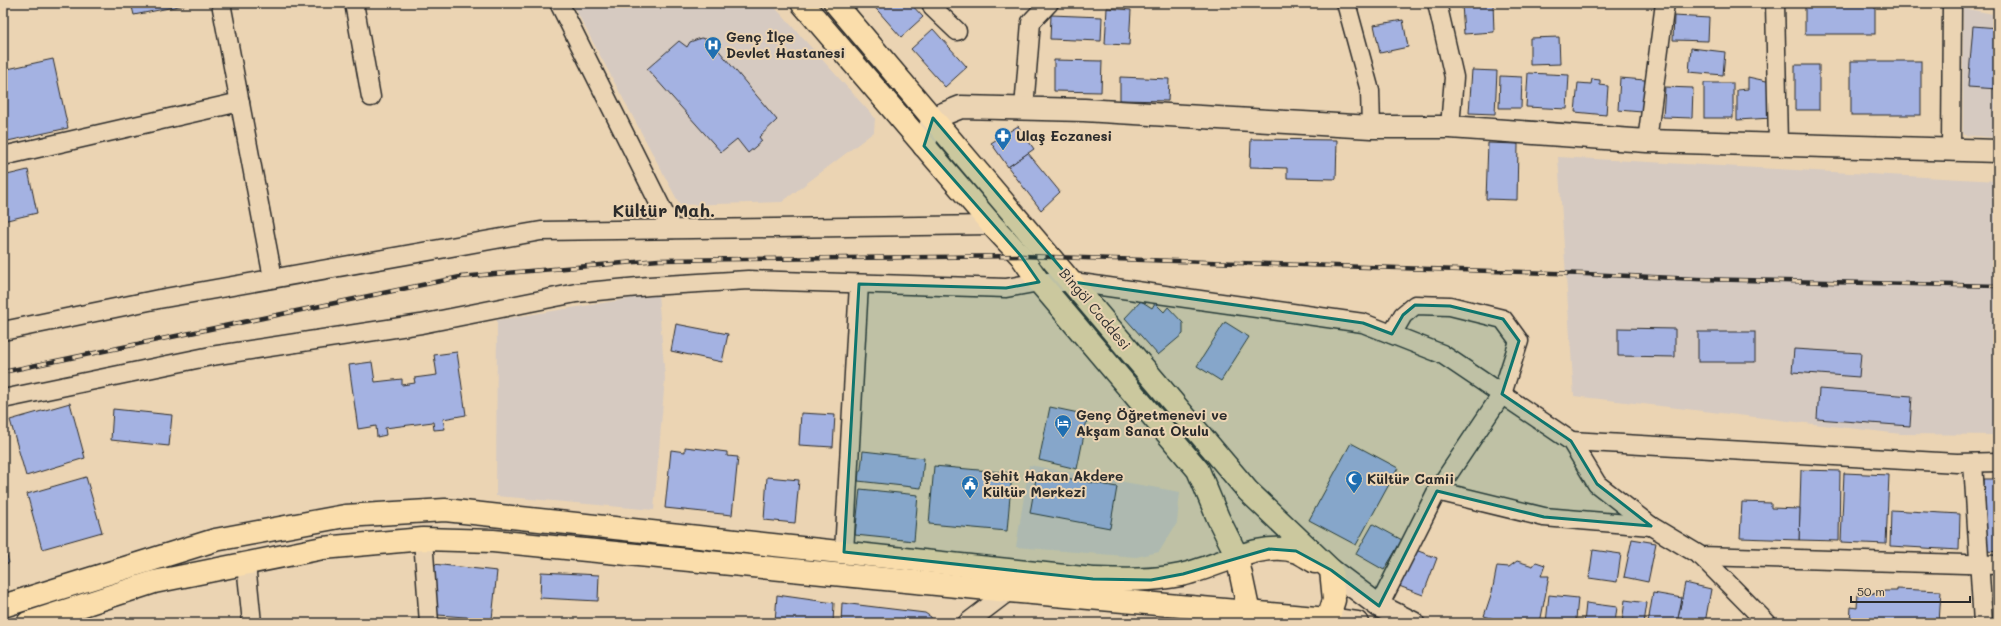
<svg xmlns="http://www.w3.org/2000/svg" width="2001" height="626" font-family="Mali,sans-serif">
	<rect width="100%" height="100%" fill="#ebd4b3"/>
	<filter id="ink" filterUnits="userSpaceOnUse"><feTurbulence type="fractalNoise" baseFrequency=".025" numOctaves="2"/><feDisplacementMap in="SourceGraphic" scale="8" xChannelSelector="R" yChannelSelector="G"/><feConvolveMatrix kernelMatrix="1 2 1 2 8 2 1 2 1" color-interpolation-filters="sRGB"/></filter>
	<g filter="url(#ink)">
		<g fill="#d6cac1">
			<polygon points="572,3 771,3 875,118 874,132 782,202 680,205"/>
			<polygon points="1963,8 1998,15 1998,138 1963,135"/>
			<polygon points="1558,157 1998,181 1998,435 1901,434 1574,396"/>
			<polygon points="658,294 665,378 654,510 496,496 497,320"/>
			<polygon points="1029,465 1180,492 1177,523 1159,552 1136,557 1016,547"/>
			<polygon points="1007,619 1041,623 1000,623"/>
		</g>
		<g fill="#a4b2e2" stroke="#2b2b2b">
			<polygon points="131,3 194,3 134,15"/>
			<polygon points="871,3 910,3 923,17 901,37"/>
			<polygon points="1493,3 1494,32 1464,34 1462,4"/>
			<rect x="1805" y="3" width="70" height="31"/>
			<polygon points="1107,8 1131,10 1129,45 1105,44"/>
			<polygon points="1051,15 1102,17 1101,41 1050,39"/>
			<polygon points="1674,16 1709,18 1708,41 1673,40"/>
			<polygon points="1403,20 1408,47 1380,53 1374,25"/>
			<polygon points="1973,26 1998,28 1998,89 1968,87"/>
			<polygon points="933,29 967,67 945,87 911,49"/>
			<polygon points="1559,37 1560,64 1530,65 1530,38"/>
			<polygon points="701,38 710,40 777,120 759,137 762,141 748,153 737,139 721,152 647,69 679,41 687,47 690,42"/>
			<polygon points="1691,48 1725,52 1723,75 1689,72"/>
			<polygon points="53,59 68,128 3,142 3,70"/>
			<polygon points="1054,60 1102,61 1101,92 1054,91"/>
			<rect x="1851" y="61" width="70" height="54"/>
			<rect x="1795" y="65" width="24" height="45"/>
			<polygon points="1472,70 1497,71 1495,114 1469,113"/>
			<polygon points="1528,73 1569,75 1567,109 1526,107"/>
			<polygon points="1500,76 1522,77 1521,108 1499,108"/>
			<polygon points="1120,77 1169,79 1168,101 1120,100"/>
			<polygon points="1748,77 1771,82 1772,118 1737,120 1737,90 1748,89"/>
			<polygon points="1620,78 1645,80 1642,112 1618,110"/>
			<polygon points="1592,79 1600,80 1600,85 1608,86 1606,115 1575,112 1578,83 1591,84"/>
			<rect x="1704" y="83" width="29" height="35"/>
			<polygon points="1665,87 1693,88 1692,118 1663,117"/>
			<polygon points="1018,126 1034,149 1008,167 991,143"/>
			<polygon points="1251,139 1337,140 1336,179 1287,178 1287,168 1250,167"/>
			<polygon points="1488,143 1518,144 1517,200 1486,199"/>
			<polygon points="1028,153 1060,192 1041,210 1008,167"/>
			<polygon points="28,170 37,213 3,221 3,176"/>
			<polygon points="1141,301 1152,308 1155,303 1164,312 1168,307 1183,323 1183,334 1158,355 1125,318"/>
			<polygon points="1225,322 1249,337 1221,381 1197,366"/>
			<polygon points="676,324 728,334 722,362 671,351"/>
			<polygon points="1618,328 1675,329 1675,357 1618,356"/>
			<rect x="1698" y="332" width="57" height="30"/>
			<polygon points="1794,349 1861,353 1859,377 1792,372"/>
			<polygon points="457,352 466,415 443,419 445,429 434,430 433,422 385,428 386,435 377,437 376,426 358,429 349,365 372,362 375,382 402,379 402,385 415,383 414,378 437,375 434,355"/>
			<polygon points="1819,389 1912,396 1910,426 1817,419"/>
			<polygon points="70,403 85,458 26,476 10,420"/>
			<polygon points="1050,407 1088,415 1077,469 1039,460"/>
			<polygon points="113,409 172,415 169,446 111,440"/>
			<polygon points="801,413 835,415 833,447 799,445"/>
			<polygon points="1351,443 1398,468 1356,545 1309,520"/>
			<polygon points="685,447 727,452 727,456 738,457 732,515 665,508 671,450 685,452"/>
			<polygon points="863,451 924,458 921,488 858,481 859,472 861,469"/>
			<polygon points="934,466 1012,473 1007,531 929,524"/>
			<polygon points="1801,470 1840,471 1839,541 1799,540"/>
			<polygon points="1037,473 1117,487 1110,528 1030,513"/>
			<polygon points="1844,473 1889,475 1886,544 1841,542"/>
			<polygon points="86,477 102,532 42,549 27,494"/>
			<polygon points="767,477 799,480 795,523 764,520"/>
			<polygon points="1984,479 1998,479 1998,552 1987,551"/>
			<polygon points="860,489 918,495 914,541 855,535"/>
			<polygon points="1742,502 1771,503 1771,508 1800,509 1799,540 1740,538"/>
			<polygon points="1891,510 1960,514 1959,550 1890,546"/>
			<polygon points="1373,524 1402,540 1384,570 1356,554"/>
			<polygon points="1632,539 1656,543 1648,582 1624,577"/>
			<polygon points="3,542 9,563 3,565"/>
			<polygon points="1413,549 1437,558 1423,595 1399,586"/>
			<polygon points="1593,550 1621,554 1617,582 1589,578"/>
			<polygon points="1517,561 1533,566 1536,562 1545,565 1541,576 1549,576 1540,623 1509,623 1484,616 1492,592 1497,566 1509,567"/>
			<polygon points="433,564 497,571 492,619 438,615 431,582"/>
			<polygon points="541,572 599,575 598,601 540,598"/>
			<polygon points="1685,583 1711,589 1705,623 1677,623"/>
			<polygon points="1897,589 1941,591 1939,623 1850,623 1851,607 1857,608 1858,593 1883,594 1884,591 1897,591"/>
			<polygon points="1653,593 1682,598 1677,623 1648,623"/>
			<polygon points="777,595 834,603 833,623 775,622"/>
			<polygon points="1549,595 1578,598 1576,619 1580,620 1579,623 1546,623"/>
			<polygon points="1625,600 1647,603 1644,623 1622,623"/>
			<polygon points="842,603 925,613 931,617 933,623 841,623"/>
			<polygon points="1586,603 1617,607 1615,623 1584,623"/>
		</g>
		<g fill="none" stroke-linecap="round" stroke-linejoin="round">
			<g stroke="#2b2b2b" stroke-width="21">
				<g id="street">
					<polyline points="221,3 273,278"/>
					<polyline points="354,3 371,97"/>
					<polyline points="559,3 672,229"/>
					<polyline points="931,3 933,8 957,31"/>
					<polyline points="1346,3 1370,91 1371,127"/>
					<polyline points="1437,3 1454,77 1450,127"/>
					<polyline points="1775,3 1778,144"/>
					<polyline points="1024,108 1031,22 1049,3"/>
					<polyline points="1647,141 1665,3"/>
					<polyline points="1951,149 1952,3"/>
					<polyline points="3,156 240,102"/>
					<polyline points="3,331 159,299 541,231 992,225"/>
					<polyline points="3,399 211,356 421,324 576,293 649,286 748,280 1006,288 1039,282 1073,282 1363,323 1442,354 1571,441 1597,484 1651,526 1701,556 1998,565"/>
					<polyline points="1571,441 1957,463 1998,462"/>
					<polyline points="1973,463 1983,623"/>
					<polyline points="1437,491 1544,517 1651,526"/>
					<polyline points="423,539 429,623"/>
					<polyline points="844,552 859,284"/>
					<polyline points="1701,556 1767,623"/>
					<polyline points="246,564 252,623"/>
					<polyline points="1379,606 1437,491 1502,394 1519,341 1503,319 1450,306 1415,305 1403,315 1392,334"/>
					<polyline points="967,623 1009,591"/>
				</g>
			</g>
			<g stroke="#2b2b2b" stroke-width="25">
				<g id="secondary">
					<polyline points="924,146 933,118 961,107 1084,110 1371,127 1450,127 1647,141 1998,151"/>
					<polyline points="1331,570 1379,606 1413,623"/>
					<polyline points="1328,619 1357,623"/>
				</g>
			</g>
			<g stroke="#2b2b2b" stroke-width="25">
				<g id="primary">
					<polyline points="802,3 992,225 1021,256 1039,282 1198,470 1218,518 1237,556 1249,613"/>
					<path d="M3,606L215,540L345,516L445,510L1093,579C1124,580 1150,581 1181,575C1215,568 1263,539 1297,552C1303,554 1309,559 1315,562"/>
					<polyline points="28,623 154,582 323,548 423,539 493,541 1009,591 1328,619 1334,600 1331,570 1248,491 835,3"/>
				</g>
			</g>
			<use href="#street" stroke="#ebd4b3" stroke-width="18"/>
			<use href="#secondary" stroke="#ebd4b3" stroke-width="22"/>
			<use href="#primary" stroke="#faddab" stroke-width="22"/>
			<g stroke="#2b2b2b" stroke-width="4.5">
				<polyline id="rail" points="3,372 460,277 659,260 1021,256 1585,274 1697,279 1998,286"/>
			</g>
			<use href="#rail" stroke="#ebd4b3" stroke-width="3" stroke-dasharray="9" stroke-linecap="butt"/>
		</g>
	</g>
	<path fill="#0f766e" fill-opacity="0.2" stroke="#0f766e" stroke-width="3" stroke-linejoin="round" d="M933,118L1073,282L1363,323L1392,334L1403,315L1415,305L1450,306L1503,319L1519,341L1502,394L1571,441L1597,484L1651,526L1544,517L1437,491L1379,606L1331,570L1296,551L1269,549L1183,574L1151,580L1093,579L844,552L859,284L1006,288L1039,282L1021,256L924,146Z"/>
	<defs>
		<g id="hospital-pin" transform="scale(0.9)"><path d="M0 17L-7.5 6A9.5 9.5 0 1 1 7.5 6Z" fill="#1f6fb2" stroke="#ebd4b3"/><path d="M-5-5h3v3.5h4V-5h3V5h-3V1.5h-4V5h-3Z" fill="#fff"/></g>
		<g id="pharmacy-pin" transform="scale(0.9)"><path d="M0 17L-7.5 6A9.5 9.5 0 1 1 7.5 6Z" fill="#1f6fb2" stroke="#ebd4b3"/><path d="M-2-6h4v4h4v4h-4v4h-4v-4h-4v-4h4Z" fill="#fff"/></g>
		<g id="hotel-pin" transform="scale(0.9)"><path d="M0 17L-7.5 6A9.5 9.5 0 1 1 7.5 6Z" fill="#1f6fb2" stroke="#ebd4b3"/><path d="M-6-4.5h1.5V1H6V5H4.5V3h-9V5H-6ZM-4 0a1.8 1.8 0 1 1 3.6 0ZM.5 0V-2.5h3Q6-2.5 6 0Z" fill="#fff"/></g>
		<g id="mosque-pin" transform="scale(0.9)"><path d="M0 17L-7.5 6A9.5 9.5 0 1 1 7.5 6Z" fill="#1f6fb2" stroke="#ebd4b3"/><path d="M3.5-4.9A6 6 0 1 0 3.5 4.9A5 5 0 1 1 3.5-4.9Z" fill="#fff"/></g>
		<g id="civic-pin" transform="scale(0.9)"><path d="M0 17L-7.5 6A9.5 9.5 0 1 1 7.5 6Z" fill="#1f6fb2" stroke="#ebd4b3"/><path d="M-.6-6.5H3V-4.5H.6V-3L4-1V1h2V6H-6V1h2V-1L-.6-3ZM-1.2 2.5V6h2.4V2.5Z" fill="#fff"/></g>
	</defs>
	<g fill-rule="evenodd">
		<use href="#hospital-pin" x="713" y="45"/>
		<use href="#pharmacy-pin" x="1003" y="136"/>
		<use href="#hotel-pin" x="1063" y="423"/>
		<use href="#mosque-pin" x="1354" y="479"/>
		<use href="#civic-pin" x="970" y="484"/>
	</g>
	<g text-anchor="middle" stroke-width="4" stroke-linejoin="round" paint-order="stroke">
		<g font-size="14" font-weight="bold" fill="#2b2b2b" stroke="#ebd4b3" text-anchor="start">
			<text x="726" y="42">Genç İlçe<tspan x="726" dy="16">Devlet Hastanesi</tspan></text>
			<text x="1016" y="141">Ulaş Eczanesi</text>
			<text x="1076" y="420">Genç Öğretmenevi ve<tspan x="1076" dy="16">Akşam Sanat Okulu</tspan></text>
			<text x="983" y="481">Şehit Hakan Akdere<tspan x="983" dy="16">Kültür Merkezi</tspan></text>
			<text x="1367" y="484">Kültür Camii</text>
		</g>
		<g font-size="14" fill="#2b2b2b" stroke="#ebd4b3">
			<text transform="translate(1095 309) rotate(50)" y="5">Bingöl Caddesi</text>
		</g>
		<g font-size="18" font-weight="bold" fill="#2b2b2b" stroke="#ebd4b3">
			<text x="664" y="217">Kültür Mah.</text>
		</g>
	</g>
	<rect width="2001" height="626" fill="none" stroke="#ebd4b3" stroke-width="16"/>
	<rect x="8" y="8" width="1985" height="610" fill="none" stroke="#2b2b2b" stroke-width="1.5" filter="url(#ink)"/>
	<path d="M1851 596v6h119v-6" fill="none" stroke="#2b2b2b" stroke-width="2"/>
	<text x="1857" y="596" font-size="12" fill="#2b2b2b" stroke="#ebd4b3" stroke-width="3" paint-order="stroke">50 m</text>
</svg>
